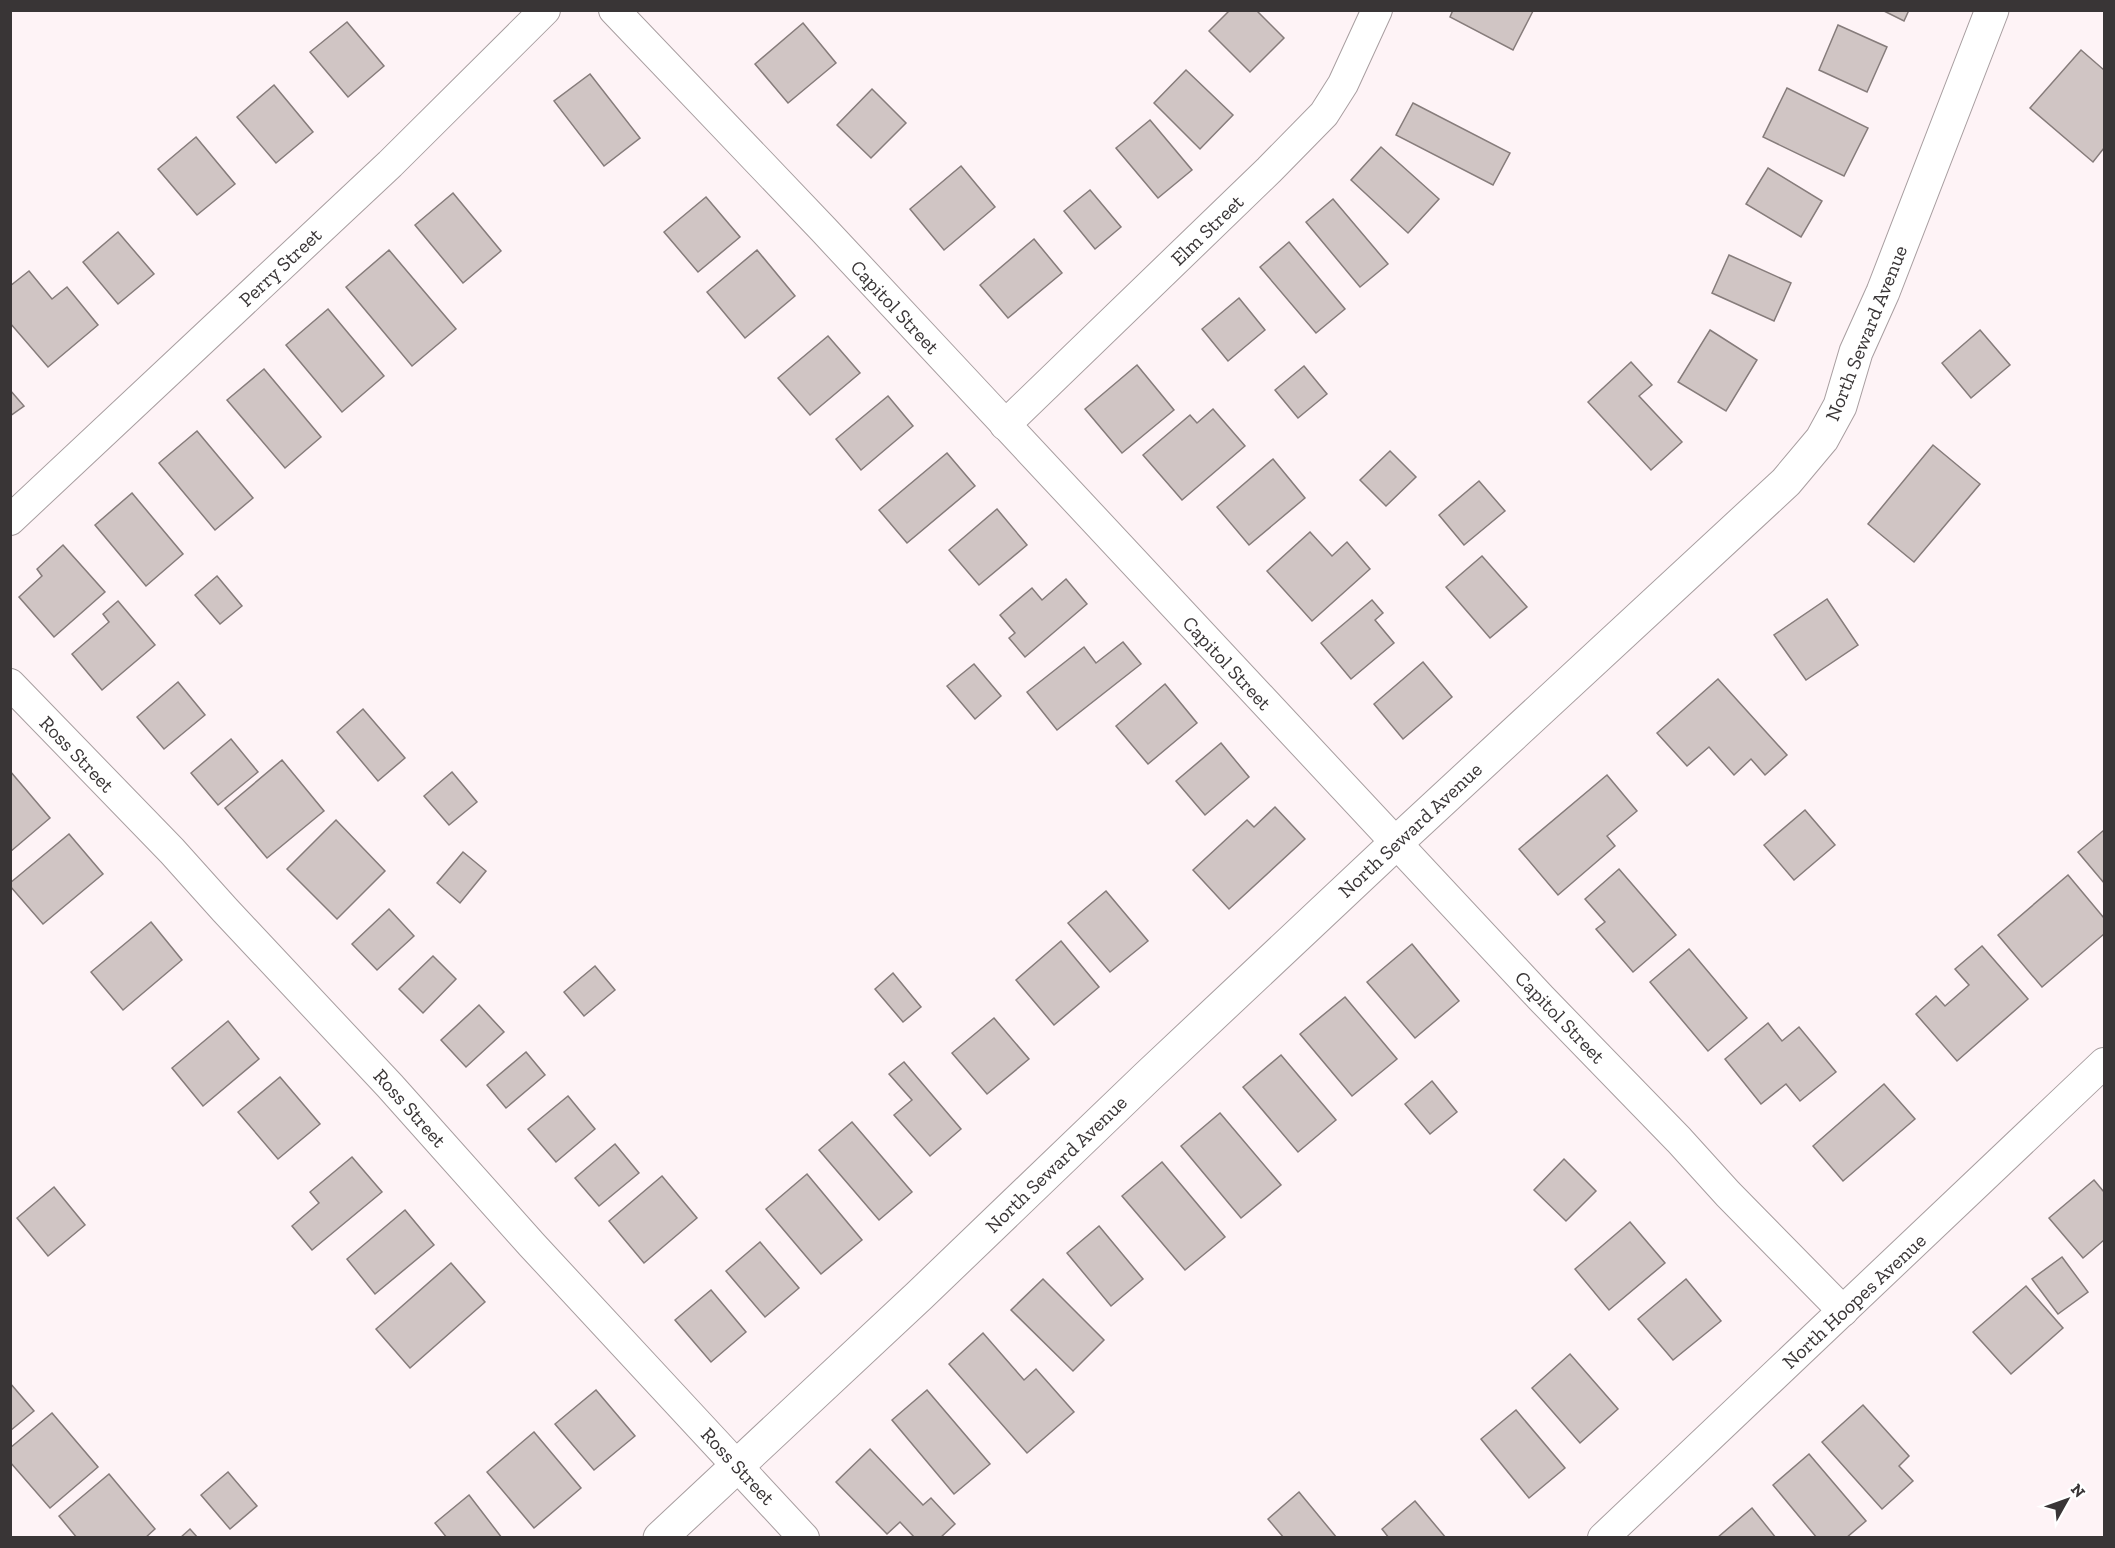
<svg xmlns="http://www.w3.org/2000/svg" width="2115" height="1548" font-family="'Zilla Slab',serif">
	<rect width="100%" height="100%" fill="#fef3f6"/>
	<g fill="#d0c5c4" stroke="#867c7b" stroke-width="1.5">
		<polygon points="1230,10 1256,10 1284,38 1250,72 1209,31"/>
		<polygon points="1453,10 1532,10 1533,11 1513,50 1450,17"/>
		<polygon points="1882,10 1909,10 1904,21"/>
		<polygon points="347,22 384,66 348,97 310,52"/>
		<polygon points="803,23 836,63 788,103 755,64"/>
		<polygon points="1838,25 1887,47 1867,92 1819,70"/>
		<polygon points="2081,50 2104,70 2104,148 2093,162 2030,108"/>
		<polygon points="1186,70 1233,115 1200,149 1154,103"/>
		<polygon points="590,74 640,138 604,166 554,101"/>
		<polygon points="274,85 313,132 276,163 237,117"/>
		<polygon points="1787,88 1868,128 1844,176 1763,137"/>
		<polygon points="872,89 906,123 871,158 837,125"/>
		<polygon points="1413,103 1510,153 1493,185 1396,135"/>
		<polygon points="1150,120 1192,170 1158,198 1116,148"/>
		<polygon points="196,137 235,184 197,215 158,169"/>
		<polygon points="1381,147 1439,199 1408,233 1351,180"/>
		<polygon points="961,166 995,207 944,250 910,209"/>
		<polygon points="1768,168 1822,201 1801,237 1746,204"/>
		<polygon points="1090,190 1121,227 1095,249 1064,211"/>
		<polygon points="453,193 501,251 463,283 415,225"/>
		<polygon points="706,197 740,237 698,272 664,232"/>
		<polygon points="1333,199 1388,264 1360,287 1306,222"/>
		<polygon points="118,232 154,274 118,304 83,262"/>
		<polygon points="1034,239 1062,273 1008,318 980,285"/>
		<polygon points="1289,242 1345,309 1316,333 1260,267"/>
		<polygon points="389,250 456,329 412,366 346,287"/>
		<polygon points="757,250 795,296 745,338 707,292"/>
		<polygon points="1729,255 1791,283 1774,321 1712,293"/>
		<polygon points="29,271 52,299 67,287 98,325 48,367 10,323 10,286"/>
		<polygon points="1239,298 1265,330 1228,361 1202,329"/>
		<polygon points="328,309 384,376 342,412 286,345"/>
		<polygon points="1710,330 1757,360 1726,411 1678,382"/>
		<polygon points="1980,330 2010,365 1971,398 1942,363"/>
		<polygon points="828,336 860,373 810,415 778,378"/>
		<polygon points="1631,362 1652,385 1639,396 1682,442 1651,470 1588,402"/>
		<polygon points="1137,365 1174,410 1122,453 1085,409"/>
		<polygon points="1304,366 1327,394 1298,418 1275,390"/>
		<polygon points="264,369 321,437 285,468 227,400"/>
		<polygon points="10,390 24,406 10,416"/>
		<polygon points="888,396 913,426 861,470 836,439"/>
		<polygon points="1213,409 1245,446 1182,500 1143,455 1190,415 1197,423"/>
		<polygon points="197,431 253,498 215,530 159,463"/>
		<polygon points="1933,445 1980,484 1914,562 1868,524"/>
		<polygon points="1390,451 1416,477 1386,506 1360,480"/>
		<polygon points="947,453 975,486 907,543 879,510"/>
		<polygon points="1273,459 1305,498 1249,545 1217,507"/>
		<polygon points="1479,481 1505,511 1464,545 1439,515"/>
		<polygon points="132,493 183,554 146,586 95,525"/>
		<polygon points="997,509 1027,545 979,585 949,550"/>
		<polygon points="1310,532 1332,556 1347,542 1370,569 1312,621 1267,571"/>
		<polygon points="63,545 105,592 54,637 19,597 42,576 37,569"/>
		<polygon points="1482,556 1527,607 1490,638 1446,587"/>
		<polygon points="217,576 242,606 220,624 195,595"/>
		<polygon points="1066,579 1087,604 1025,657 1009,638 1015,633 1000,615 1032,588 1042,600"/>
		<polygon points="1827,599 1858,645 1806,680 1774,635"/>
		<polygon points="1372,600 1383,613 1375,620 1394,643 1351,679 1321,643"/>
		<polygon points="118,601 155,645 102,690 72,654 109,622 103,614"/>
		<polygon points="1123,642 1141,664 1057,730 1027,692 1084,647 1096,663"/>
		<polygon points="1423,662 1452,697 1403,739 1374,704"/>
		<polygon points="974,664 1001,696 975,719 947,686"/>
		<polygon points="1718,679 1787,755 1765,775 1751,759 1734,775 1709,747 1687,766 1657,733"/>
		<polygon points="178,682 205,715 164,749 137,717"/>
		<polygon points="1165,684 1197,723 1148,764 1116,726"/>
		<polygon points="363,709 405,758 378,781 337,732"/>
		<polygon points="231,739 258,772 218,805 191,773"/>
		<polygon points="1221,743 1249,777 1205,815 1176,781"/>
		<polygon points="282,760 324,811 267,858 225,808"/>
		<polygon points="10,771 50,818 10,852"/>
		<polygon points="452,772 477,802 449,825 424,796"/>
		<polygon points="1607,775 1637,811 1607,836 1615,846 1558,895 1519,849"/>
		<polygon points="1275,807 1305,839 1229,909 1193,870 1247,820 1254,827"/>
		<polygon points="1805,810 1835,845 1794,880 1764,845"/>
		<polygon points="336,820 385,871 337,919 287,869"/>
		<polygon points="2104,830 2104,883 2078,852"/>
		<polygon points="69,834 103,874 43,924 10,886 10,883"/>
		<polygon points="463,852 486,871 460,903 437,883"/>
		<polygon points="1619,869 1676,935 1633,972 1596,929 1605,922 1585,899"/>
		<polygon points="2068,875 2104,918 2104,934 2042,987 1998,935"/>
		<polygon points="1106,891 1148,941 1110,972 1068,923"/>
		<polygon points="389,909 414,936 377,970 352,944"/>
		<polygon points="151,922 182,960 123,1010 91,972"/>
		<polygon points="1061,941 1099,987 1054,1025 1016,980"/>
		<polygon points="1412,944 1459,1001 1415,1038 1367,982"/>
		<polygon points="1982,946 2028,999 1957,1061 1916,1014 1936,996 1945,1006 1969,985 1955,969"/>
		<polygon points="1689,949 1747,1018 1708,1051 1650,982"/>
		<polygon points="433,956 456,979 423,1013 399,989"/>
		<polygon points="595,966 615,990 584,1016 564,992"/>
		<polygon points="893,973 921,1007 903,1022 875,989"/>
		<polygon points="1345,997 1397,1059 1352,1096 1300,1034"/>
		<polygon points="479,1005 504,1032 466,1067 441,1040"/>
		<polygon points="994,1018 1029,1059 987,1094 952,1053"/>
		<polygon points="228,1021 259,1059 203,1106 172,1068"/>
		<polygon points="1768,1023 1782,1041 1799,1027 1836,1072 1800,1101 1786,1084 1761,1104 1725,1059"/>
		<polygon points="526,1052 545,1075 506,1108 487,1085"/>
		<polygon points="1281,1055 1336,1120 1298,1152 1243,1087"/>
		<polygon points="904,1062 961,1129 930,1156 894,1115 912,1100 889,1074"/>
		<polygon points="280,1077 320,1124 278,1159 238,1112"/>
		<polygon points="1432,1081 1457,1112 1430,1134 1405,1104"/>
		<polygon points="1884,1084 1915,1119 1843,1181 1813,1146"/>
		<polygon points="568,1096 595,1129 556,1162 528,1129"/>
		<polygon points="1220,1113 1281,1185 1241,1218 1181,1146"/>
		<polygon points="852,1122 912,1192 879,1220 819,1150"/>
		<polygon points="615,1144 639,1173 599,1206 575,1178"/>
		<polygon points="352,1157 382,1192 312,1250 292,1226 319,1203 310,1192"/>
		<polygon points="1564,1159 1596,1191 1566,1221 1534,1190"/>
		<polygon points="1162,1162 1225,1237 1185,1270 1122,1196"/>
		<polygon points="807,1174 862,1240 821,1274 766,1209"/>
		<polygon points="662,1176 697,1218 644,1263 609,1221"/>
		<polygon points="2094,1180 2104,1192 2104,1240 2083,1258 2049,1218"/>
		<polygon points="54,1187 85,1225 48,1256 17,1218"/>
		<polygon points="405,1210 434,1245 375,1294 347,1259"/>
		<polygon points="1630,1222 1665,1263 1609,1310 1575,1269"/>
		<polygon points="1099,1226 1143,1279 1111,1306 1067,1253"/>
		<polygon points="760,1242 799,1288 765,1317 726,1271"/>
		<polygon points="2062,1257 2088,1292 2058,1314 2032,1279"/>
		<polygon points="451,1263 485,1302 410,1368 376,1329"/>
		<polygon points="1043,1279 1104,1340 1073,1371 1011,1310"/>
		<polygon points="1686,1279 1721,1321 1673,1360 1638,1319"/>
		<polygon points="2026,1286 2063,1328 2011,1374 1973,1332"/>
		<polygon points="711,1290 746,1332 711,1362 675,1320"/>
		<polygon points="983,1333 1024,1380 1036,1369 1074,1412 1027,1453 949,1364"/>
		<polygon points="1570,1354 1618,1409 1580,1443 1532,1388"/>
		<polygon points="10,1383 34,1411 10,1431"/>
		<polygon points="596,1390 635,1436 594,1470 555,1424"/>
		<polygon points="927,1390 990,1464 954,1494 892,1420"/>
		<polygon points="1863,1405 1909,1456 1899,1466 1913,1481 1882,1509 1822,1442"/>
		<polygon points="1516,1410 1565,1468 1529,1498 1481,1439"/>
		<polygon points="52,1413 98,1467 50,1508 10,1462 10,1448"/>
		<polygon points="534,1432 581,1488 534,1528 487,1472"/>
		<polygon points="870,1449 923,1505 931,1498 955,1524 940,1538 915,1538 900,1522 887,1534 836,1482"/>
		<polygon points="1809,1454 1866,1521 1846,1538 1817,1538 1773,1485"/>
		<polygon points="228,1472 257,1506 230,1529 201,1495"/>
		<polygon points="109,1474 155,1529 145,1538 77,1538 59,1516"/>
		<polygon points="1299,1492 1337,1538 1284,1538 1268,1519"/>
		<polygon points="469,1495 502,1538 447,1538 435,1523"/>
		<polygon points="1415,1501 1446,1538 1389,1538 1382,1529"/>
		<polygon points="1752,1508 1776,1538 1717,1538"/>
		<polygon points="190,1529 198,1538 180,1538"/>
	</g>
	<g fill="none" stroke-linecap="round" stroke-linejoin="round">
		<g stroke="#a89ea0" stroke-width="32">
			<g id="minor">
				<polyline points="614,10 823,229 1541,998 1679,1140 1728,1194 1843,1311"/>
				<polyline points="1005,425 1269,170 1324,114 1343,84 1377,10"/>
				<polyline points="10,520 390,164 545,10"/>
				<polyline points="10,684 172,851 225,910 390,1086 532,1245 804,1538"/>
				<polyline points="1603,1538 2104,1063"/>
			</g>
		</g>
		<g stroke="#a89ea0" stroke-width="35">
			<polyline id="tertiary" points="660,1538 920,1295 1147,1077 1396,843 1786,482 1822,439 1840,406 1856,352 1883,292 1992,10"/>
		</g>
		<use href="#minor" stroke="#fff" stroke-width="30"/>
		<use href="#tertiary" stroke="#fff" stroke-width="33"/>
	</g>
	<g text-anchor="middle" stroke-width="5" stroke-linejoin="round" paint-order="stroke">
		<g font-size="20" fill="#393536" stroke="#fff">
			<text transform="translate(1207 230) rotate(-44)" y="7">Elm Street</text>
			<text transform="translate(280 267) rotate(-43)" y="7">Perry Street</text>
			<text transform="translate(895 307) rotate(47)" y="7">Capitol Street</text>
			<text transform="translate(1866 333) rotate(-68)" y="7">North Seward Avenue</text>
			<text transform="translate(1227 663) rotate(47)" y="7">Capitol Street</text>
			<text transform="translate(77 754) rotate(46)" y="7">Ross Street</text>
			<text transform="translate(1410 830) rotate(-43)" y="7">North Seward Avenue</text>
			<text transform="translate(1560 1017) rotate(46)" y="7">Capitol Street</text>
			<text transform="translate(410 1108) rotate(48)" y="7">Ross Street</text>
			<text transform="translate(1056 1164) rotate(-44)" y="7">North Seward Avenue</text>
			<text transform="translate(1854 1301) rotate(-43)" y="7">North Hoopes Avenue</text>
			<text transform="translate(738 1466) rotate(47)" y="7">Ross Street</text>
		</g>
	</g>
	<rect width="2115" height="1548" fill="none" stroke="#393536" stroke-width="24"/>
	<g transform="translate(2067 1500) rotate(50)" stroke="#ffffff" stroke-width="4.5" paint-order="stroke">
	<path d="M0-4.5L10 22L0 15L-10 22Z" fill="#393536"/>
	<text y="-9" font-size="16" font-weight="bold" text-anchor="middle" fill="#393536">N</text>
	</g>
</svg>
